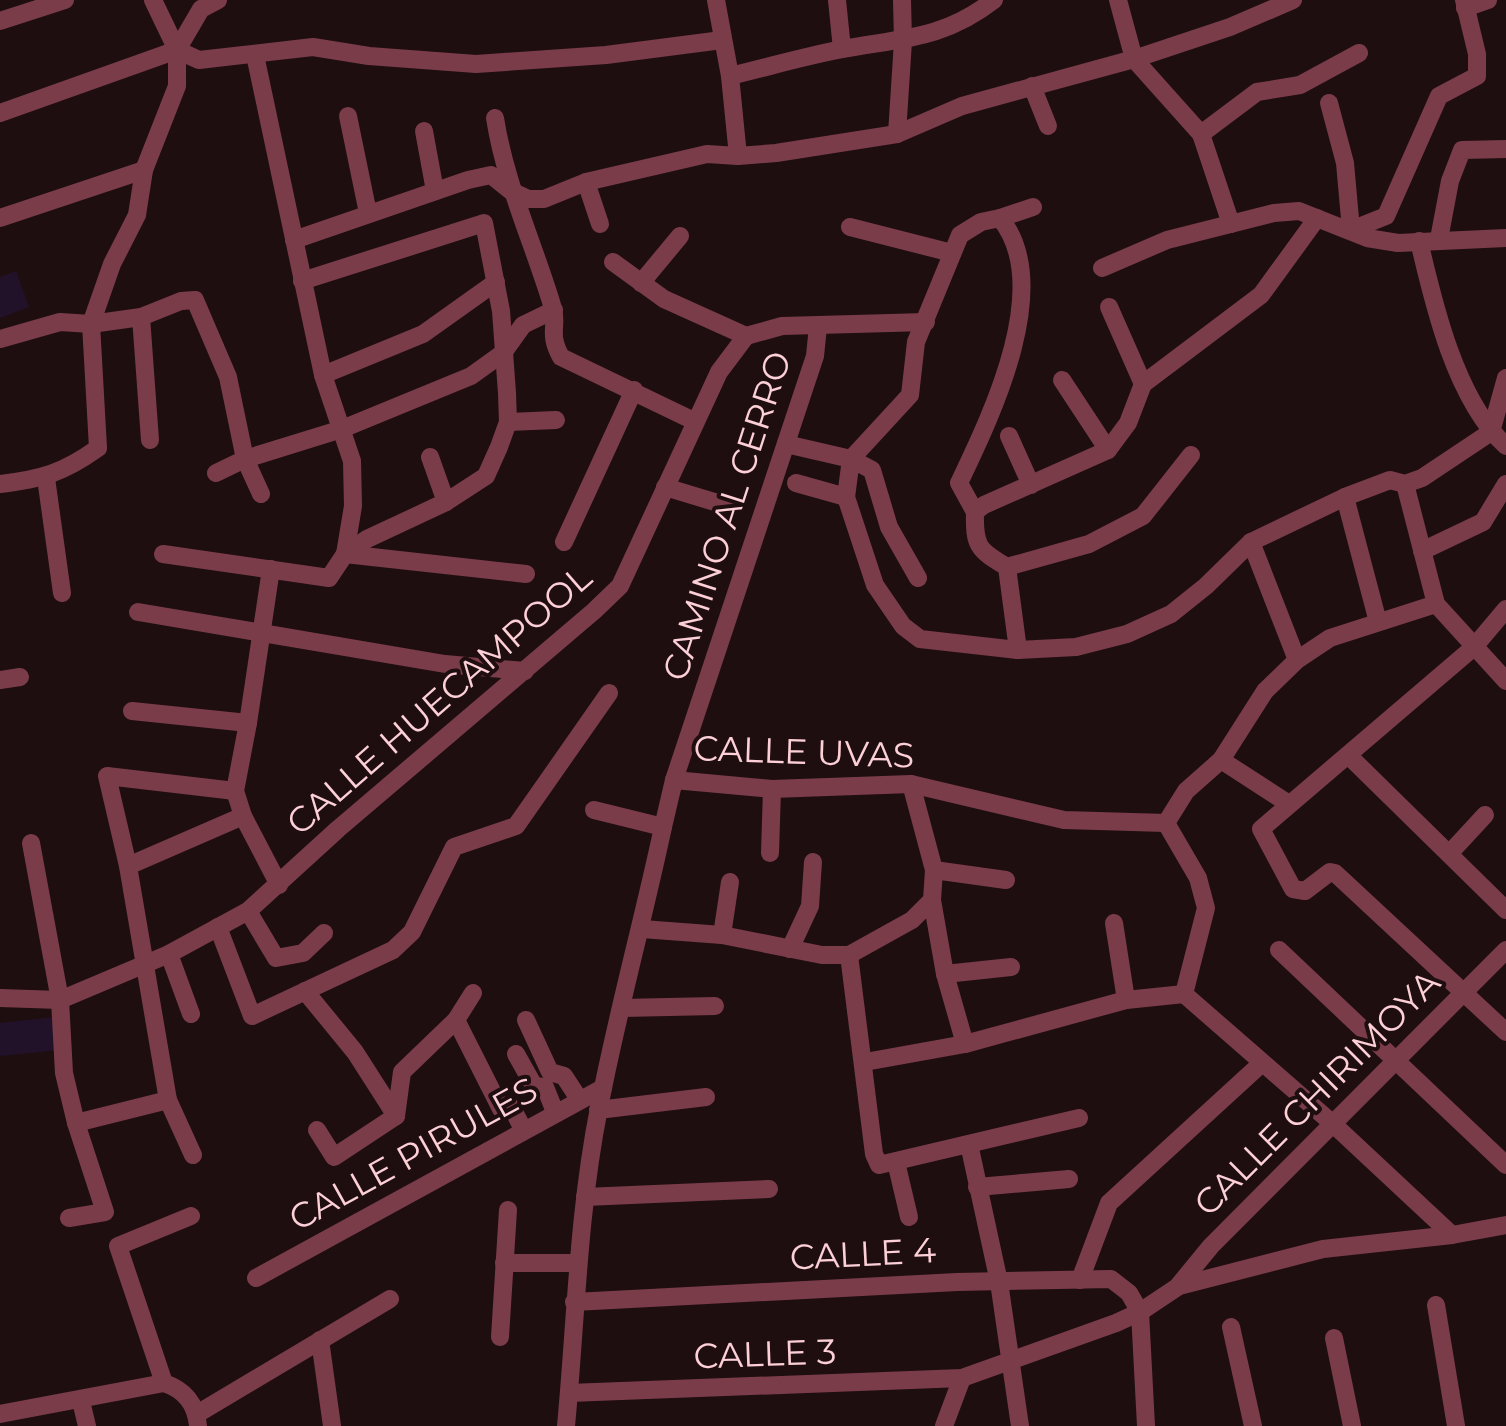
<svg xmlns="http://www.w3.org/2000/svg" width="1506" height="1426" font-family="Montserrat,sans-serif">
	<rect width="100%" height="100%" fill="#1f0e10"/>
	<g fill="#221229">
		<polygon points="16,271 29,307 0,318 0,277"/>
		<polygon points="55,1017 59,1050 0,1056 0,1023"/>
	</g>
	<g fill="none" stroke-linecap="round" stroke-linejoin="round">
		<g stroke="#7b3c4a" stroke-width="18">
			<polyline points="716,0 730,76 738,156"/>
			<polyline points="837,0 842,49"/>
			<polyline points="1118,0 1134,59 1201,134 1231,224"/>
			<polyline points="1465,8 1488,0"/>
			<polyline points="0,21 65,0"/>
			<polyline points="177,50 199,60 313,47 369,56 476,64 606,55 722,40"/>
			<polyline points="177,50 201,9 218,0"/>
			<polyline points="255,55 323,375 352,461 353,506 345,554"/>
			<path d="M730,76C768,67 805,56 843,49C903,38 944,39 994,0"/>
			<polyline points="1032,86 1048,126"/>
			<polyline points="1329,103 1345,163 1351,230"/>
			<polyline points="0,113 177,50"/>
			<polyline points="348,116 368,213"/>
			<path d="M495,118C505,183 533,242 552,305C559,326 547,332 561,357L694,421"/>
			<polyline points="424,131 435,191"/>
			<polyline points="897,134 903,41 902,0"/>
			<polyline points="1201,134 1257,92 1300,85 1359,53"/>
			<polyline points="586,182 600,224"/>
			<polyline points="0,218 144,170"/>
			<polyline points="1000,218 1033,207"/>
			<polyline points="850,227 952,253"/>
			<polyline points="1351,230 1386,216 1439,96 1477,76 1477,54 1464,0"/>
			<polyline points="1439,239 1450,181 1462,150 1506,149"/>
			<polyline points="294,240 468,180 491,175 511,191 528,199 544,199 586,182 707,154 738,156 776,153 897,134 962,106 1134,59 1230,27 1293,0"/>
			<path d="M1419,241C1434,306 1456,400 1506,446"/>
			<polyline points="613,262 664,299 746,336"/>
			<polyline points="1102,268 1167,240 1274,213 1299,211 1367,238 1398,243 1506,238"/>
			<polyline points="641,283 680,236"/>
			<polyline points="1109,307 1143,384"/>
			<polyline points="141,317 150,440"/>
			<polyline points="746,336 782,326 926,322"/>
			<polyline points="0,339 60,322 91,324 141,317 181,301 195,300 228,377 245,459 261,494"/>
			<polyline points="323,375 423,334 496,282"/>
			<polyline points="1062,380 1108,450"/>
			<polyline points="508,422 556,420"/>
			<polyline points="1009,436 1031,485"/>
			<polyline points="786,444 851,459 872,470 889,527 918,578"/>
			<polyline points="430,457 446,502"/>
			<polyline points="851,459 846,497 875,585 903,626 920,639 1018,650 1076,647 1127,634 1171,614 1206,586 1251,542 1345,497 1390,480 1405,484 1422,478 1491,432 1506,378"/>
			<path d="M851,459L910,395L916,342L960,235L981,222L1000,218C1055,285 991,416 959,483L975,512"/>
			<polyline points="216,473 245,459 342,429 471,376 503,353 523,325 554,310"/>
			<polyline points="46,478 62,593"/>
			<polyline points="796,483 846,497"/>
			<path d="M0,484C42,479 63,473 98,448L91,324L112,264L137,215L144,170L177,86V50L153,0"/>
			<polyline points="1405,484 1436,604 1506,681"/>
			<polyline points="665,487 728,506"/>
			<polyline points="1345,497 1378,622"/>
			<polyline points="564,542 634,390"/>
			<polyline points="1251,542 1297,660"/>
			<polyline points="1422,551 1483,522 1506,484"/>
			<polyline points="163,554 329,578 345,554 367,539 446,502 486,476 499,447 508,422 507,393 501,311 484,223 302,281"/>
			<polyline points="345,554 526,574"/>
			<polyline points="1007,567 1089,544 1143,516 1191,455"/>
			<polyline points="271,569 248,723 235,791 243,816 279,885"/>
			<polyline points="1506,609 1474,647 1261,829 1293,889 1305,891 1330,872 1335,873 1506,1032"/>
			<polyline points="138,612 445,664 525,671"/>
			<path d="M1018,650L1007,567C978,550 974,546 975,512L984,505L1108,450L1128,423L1143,384L1261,295L1317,218"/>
			<polyline points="0,680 20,677"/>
			<polyline points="132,711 248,723"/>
			<polyline points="1349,756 1506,910"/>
			<polyline points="1221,760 1289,804"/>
			<polyline points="674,780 772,789 911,784 1064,820 1166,823"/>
			<polyline points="911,784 934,870 932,900 945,974 965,1044"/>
			<polyline points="594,810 663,827"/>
			<polyline points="1166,823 1186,791 1221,760 1265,691 1297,660 1330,638 1436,604"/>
			<polyline points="1166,823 1198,878 1206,908 1184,994"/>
			<polyline points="31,843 60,1000 64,1073 76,1123 105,1212 69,1218"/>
			<polyline points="770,853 772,789"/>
			<polyline points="1449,854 1485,815"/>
			<polyline points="128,866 243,816"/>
			<polyline points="934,870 1006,880"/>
			<polyline points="248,911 276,958 303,953 324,933"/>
			<polyline points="1114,923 1126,1000"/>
			<polyline points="218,927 252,1016 393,950 412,932 454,847 516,826 609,693"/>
			<polyline points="642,929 722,935 822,955 849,955 912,920 932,900"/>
			<polyline points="722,935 730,882"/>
			<polyline points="790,949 810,906 813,862"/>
			<polyline points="1279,950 1506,1165"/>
			<polyline points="169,954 191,1014"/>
			<polyline points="849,955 874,1154 879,1165 1079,1118"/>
			<polyline points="945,974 1011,967"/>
			<polyline points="305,991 355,1052 396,1116"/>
			<polyline points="1184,994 1332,1123 1452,1235"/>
			<polyline points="0,998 60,1000 169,954 248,911 338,829 594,611 620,586 719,372 746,336"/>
			<polyline points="622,1008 715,1006"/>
			<polyline points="456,1020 501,1109 512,1108 523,1129"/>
			<polyline points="526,1020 550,1072 564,1076 579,1099"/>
			<polyline points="516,1054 534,1086 545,1087 555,1112"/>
			<polyline points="865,1062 965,1044 1126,1000 1184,994"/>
			<polyline points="598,1110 706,1097"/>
			<polyline points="396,1116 402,1072 456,1020 473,993"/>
			<polyline points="76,1123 168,1100"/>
			<polyline points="317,1130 334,1157 396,1116"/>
			<polyline points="969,1144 999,1282 1020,1426"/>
			<polyline points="193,1155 168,1100 128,866 107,776 235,791"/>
			<polyline points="896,1162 909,1217"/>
			<polyline points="977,1187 1069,1179"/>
			<polyline points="585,1197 769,1189"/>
			<polyline points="504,1263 578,1263"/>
			<polyline points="256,1278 603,1088"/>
			<polyline points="1080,1280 1109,1203 1262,1063"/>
			<polyline points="1179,1285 1211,1246 1506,950"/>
			<polyline points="574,1302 957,1282 1111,1279 1129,1293 1140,1312 1146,1426"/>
			<polyline points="1436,1305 1456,1426"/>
			<polyline points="1231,1327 1253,1426"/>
			<polyline points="500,1337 508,1210"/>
			<polyline points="1334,1338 1352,1426"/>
			<polyline points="320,1340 332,1426"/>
			<polyline points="164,1383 118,1246 191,1216"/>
			<path d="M164,1383C185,1390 196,1404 198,1426"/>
			<polyline points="569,1393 962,1378 1116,1323 1140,1312 1179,1286 1323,1249 1452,1235 1506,1225"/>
			<polyline points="81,1401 87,1426"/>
			<polyline points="0,1414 164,1383"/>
			<polyline points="197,1414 390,1299"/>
			<path d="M566,1426C576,1320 578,1213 599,1108C617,1014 643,921 663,827L674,780L815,356L818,326"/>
			<polyline points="944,1426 962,1378"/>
		</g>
	</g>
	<g text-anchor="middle" stroke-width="8" stroke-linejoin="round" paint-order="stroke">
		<g font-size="35" fill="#fcd0d6" stroke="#1f0e10">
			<text transform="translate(727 516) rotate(-72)" y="12">CAMINO AL CERRO</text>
			<text transform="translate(439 700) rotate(-41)" y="12">CALLE HUECAMPOOL</text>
			<text transform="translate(804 752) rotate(2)" y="12">CALLE UVAS</text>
			<text transform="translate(1317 1093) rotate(-45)" y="12">CALLE CHIRIMOYA</text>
			<text transform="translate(413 1154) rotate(-29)" y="12">CALLE PIRULES</text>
			<text transform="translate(863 1254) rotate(-3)" y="12">CALLE 4</text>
			<text transform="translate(765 1354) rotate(-2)" y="12">CALLE 3</text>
		</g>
	</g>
</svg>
